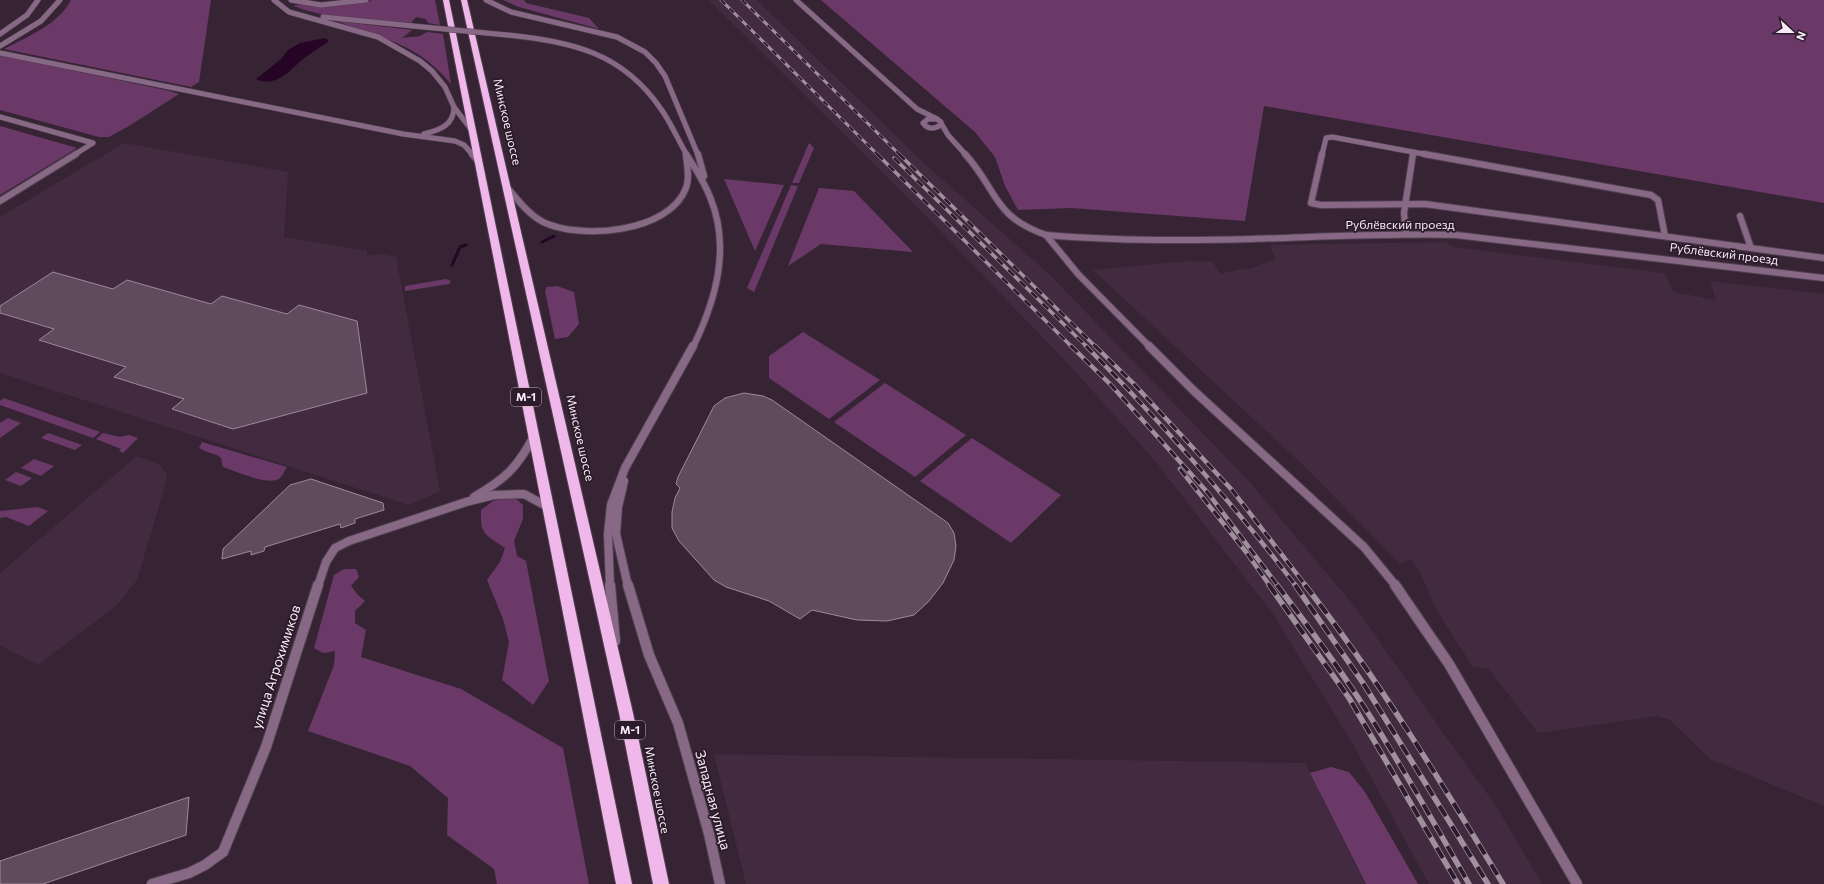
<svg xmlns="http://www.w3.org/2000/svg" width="1824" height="884" font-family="Commissioner,sans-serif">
	<rect width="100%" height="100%" fill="#362435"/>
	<g fill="#422a40">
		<polygon points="709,0 757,0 926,165 1049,274 1248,480 1356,608 1458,754 1495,804 1542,884 1429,884 1354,746 1273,614 1156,462 1072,368 921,211"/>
		<polygon points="124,143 288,172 284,237 367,251 367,256 381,254 396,257 440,491 409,505 0,373 0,217"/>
		<polygon points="1447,242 1454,247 1664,273 1674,292 1716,300 1710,281 1824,294 1824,806 1710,759 1670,720 1657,716 1538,733 1489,669 1473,667 1437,611 1420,572 1411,559 1400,564 1304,466 1093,270 1188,261 1213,262 1220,274 1244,268 1246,270 1274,260 1275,258 1270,245"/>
		<polygon points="137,456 159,464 166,473 167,479 137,580 117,605 38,665 0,645 0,573"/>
		<polygon points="714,754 1305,763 1365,884 746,884"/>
	</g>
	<g fill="#6b3967">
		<path d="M71,0H211L199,82L191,87L4,49C27,37 59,24 71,0Z"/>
		<path d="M373,0H435L440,25L428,23L426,19L416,17L411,23C373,21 329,20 294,6C300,2 308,6 316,6C334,6 355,5 373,0Z"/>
		<polygon points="503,0 524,0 526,3 589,18 599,29 519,7"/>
		<polygon points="821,0 1824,0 1824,203 1264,106 1245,221 1071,208 1018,210 1005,186 995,157 975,132"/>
		<path d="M337,21L412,30L402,38L420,36L427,32L443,34L451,84C416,42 384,40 337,21Z"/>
		<polygon points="0,55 170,91 179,94 129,126 109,137 99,137 0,110"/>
		<polygon points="0,126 77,148 0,195"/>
		<polygon points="809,143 814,148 799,183 792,183"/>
		<polygon points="724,179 784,185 755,251"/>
		<polygon points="791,185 798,186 754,292 747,288"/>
		<polygon points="819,188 854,191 913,252 821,244 788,266"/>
		<polygon points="446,279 451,281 449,284 405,291 405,286"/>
		<polygon points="557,286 574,292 579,324 568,337 555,339 545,291 547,287"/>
		<polygon points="803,332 880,380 829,419 769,378 769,356"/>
		<polygon points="885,383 966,435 915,477 834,422"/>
		<polygon points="4,398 100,432 93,438 0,405 0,401"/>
		<polygon points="8,418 21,423 0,438 0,423"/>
		<polygon points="48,433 82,445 75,450 41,438"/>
		<polygon points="103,433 120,437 129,435 138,438 123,453 119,451 121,449 96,439"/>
		<polygon points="972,438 1061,495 1011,543 920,481"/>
		<path d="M202,442L287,467C285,470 283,475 280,478C270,487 235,471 223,467L221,458C214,452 206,453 199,448Z"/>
		<polygon points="34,459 54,466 41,476 21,468"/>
		<polygon points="16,472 32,478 21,486 5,480"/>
		<path d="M504,498H515L523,505V519L514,541L517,556L526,561L549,681L533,705L502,680L509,642L503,619L487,580L500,562L505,548C485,534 480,535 481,510L493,501Z"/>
		<polygon points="38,507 48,511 29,526 6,517 0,518 0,511"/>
		<polygon points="344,569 356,569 359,577 351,586 358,595 365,601 355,611 355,623 366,630 361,657 461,689 563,748 589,884 497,884 494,869 447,835 448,798 410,766 308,731 334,665 335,651 323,653 314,648 334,575"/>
		<polygon points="1331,767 1349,772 1365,792 1418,884 1366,884 1310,773"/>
	</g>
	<path fill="#260425" d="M325,38L328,40V42C321,47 314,51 307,56C292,67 278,89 256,79L280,60L288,50L300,43Z"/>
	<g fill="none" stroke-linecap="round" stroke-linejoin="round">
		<g stroke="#260425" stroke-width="3">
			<polyline points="542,242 554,236"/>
			<polyline points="452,265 460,247 466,245"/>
		</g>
	</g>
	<g fill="#5f4b5d" stroke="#9f889c">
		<polygon points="53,272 113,289 127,280 211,304 222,296 287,314 299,305 357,321 367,393 233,429 172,409 184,399 114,377 126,367 39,340 54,329 0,313 0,306"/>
		<polygon points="744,393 763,396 772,400 948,523 954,533 956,546 954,560 943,583 929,601 914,615 887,621 857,620 812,610 800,619 769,601 726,587 714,580 679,541 672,528 672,512 675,498 680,488 676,484 678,477 714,406 725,398"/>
		<polygon points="311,479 383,503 384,510 355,519 355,523 341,528 340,524 265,547 264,551 251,555 251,551 222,559 223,549 290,485"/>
		<polygon points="189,797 186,835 43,884 0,884 0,861"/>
	</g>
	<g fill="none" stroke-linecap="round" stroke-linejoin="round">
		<g stroke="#514050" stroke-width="6">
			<g id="minor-far3">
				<polyline points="274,0 289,12 378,37 420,61 432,71 445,87 454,107 473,132"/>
				<polyline points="291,0 321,5 366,0"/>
				<polyline points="486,0 511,12 617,37 645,52 656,63 665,76 698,155"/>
				<polyline points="323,17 413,26"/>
				<polyline points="0,34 27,15 38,0"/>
				<path d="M507,35C572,42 622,52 661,109C671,123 678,140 687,155"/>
				<polyline points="0,46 41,21 60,0"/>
				<polyline points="0,53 403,134 455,141 464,145 473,155"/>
				<polyline points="0,117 93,143 74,155"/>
				<path d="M424,134C440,130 454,125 454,107"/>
				<polyline points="1322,155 1326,138 1332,137 1429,155"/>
				<polyline points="1413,155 1413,152"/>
			</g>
		</g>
		<g stroke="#514050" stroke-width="8">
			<g id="minor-far2">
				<polyline points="472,154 479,162"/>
				<path d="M686,154C695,168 704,181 710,197C731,247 716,300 693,347"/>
				<polyline points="698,154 704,176"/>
				<polyline points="1322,154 1311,203 1321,205 1425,204 1824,258"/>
				<polyline points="1424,154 1651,195 1658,200 1665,236"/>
				<path d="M506,186C517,199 528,214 543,222C580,240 669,233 686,188C690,178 687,166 686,155"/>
				<polyline points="0,201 76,154"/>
				<polyline points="1740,216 1751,248"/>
				<polyline points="1406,234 1404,213 1413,154"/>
				<polyline points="1046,235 1078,274 1150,347"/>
				<path d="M1046,235C1115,241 1183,241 1252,239C1320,237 1388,233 1456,235L1824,278"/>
			</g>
		</g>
		<g stroke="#514050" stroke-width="10">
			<g id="minor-far1">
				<polyline points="1149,346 1194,391 1364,547 1396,586"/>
				<polyline points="624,481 618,507 616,534 628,586"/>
				<path d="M474,497C505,479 517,468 534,436"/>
				<polyline points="318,586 326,562 335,548 349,541 466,502 494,495 524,494 548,507"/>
				<polyline points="610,586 608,534 611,505 625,468 693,346"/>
			</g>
		</g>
		<g stroke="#514050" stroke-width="12">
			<g id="minor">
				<polyline points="610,585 615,641"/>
				<polyline points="628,585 649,655 678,723 709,834 720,884"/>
				<polyline points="1395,585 1449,664 1577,884"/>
				<polyline points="152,884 189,873 205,865 223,852 266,747 318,585"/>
			</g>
		</g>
		<g stroke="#514050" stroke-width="6">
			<g id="tertiary-far1">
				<polyline points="796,0 917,109 937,119"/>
				<path d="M928,119H937L941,122V125C934,129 928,130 923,123Z"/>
				<polyline points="941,123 948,135 966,155"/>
			</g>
		</g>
		<g stroke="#514050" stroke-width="8">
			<path id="tertiary" d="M965,154C998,190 992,216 1046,235"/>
		</g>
		<g stroke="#514050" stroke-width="2">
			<g id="trunk">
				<polygon points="443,0 449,0 632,884 616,884"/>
				<polygon points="461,0 467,0 633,713 669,884 653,884 619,713"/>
			</g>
		</g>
		<use href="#minor-far3" stroke="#886985" stroke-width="5"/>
		<use href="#minor-far2" stroke="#886985" stroke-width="6"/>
		<use href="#minor-far1" stroke="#886985" stroke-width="8"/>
		<use href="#minor" stroke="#886985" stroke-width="10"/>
		<use href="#tertiary-far1" stroke="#886985" stroke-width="5"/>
		<use href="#tertiary" stroke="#886985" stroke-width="6"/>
		<use href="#trunk" fill="#f0b8ea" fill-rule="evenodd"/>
		<g stroke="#a0909e" stroke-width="3">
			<g id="rail-far3">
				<polyline points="721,0 878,155"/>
				<polyline points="742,0 900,155"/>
			</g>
		</g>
		<g stroke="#a0909e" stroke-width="3.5">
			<g id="rail-far2">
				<polyline points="877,154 1072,347"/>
				<polyline points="899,154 1096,347"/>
				<polyline points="894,158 1087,347"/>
			</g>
		</g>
		<g stroke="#a0909e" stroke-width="4.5">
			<g id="rail-far1">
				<polyline points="1071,346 1111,385 1208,493 1278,586"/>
				<path d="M1086,346C1161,422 1231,501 1296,586"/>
				<polyline points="1095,346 1133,383 1232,490 1306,586"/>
				<polyline points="1180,469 1246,552 1270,586"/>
			</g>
		</g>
		<g stroke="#a0909e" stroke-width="5.5">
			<g id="rail">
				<polyline points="1269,585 1349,698 1458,884"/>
				<path d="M1277,585C1305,622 1332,658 1357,696C1397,757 1433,821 1469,884"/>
				<polyline points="1295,585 1363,683 1488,884"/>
				<path d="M1305,585C1379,680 1441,782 1503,884"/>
			</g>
		</g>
		<use href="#rail-far3" stroke="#2c1b2b" stroke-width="2" stroke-dasharray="6" stroke-linecap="butt"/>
		<use href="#rail-far2" stroke="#2c1b2b" stroke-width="2.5" stroke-dasharray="8" stroke-linecap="butt"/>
		<use href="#rail-far1" stroke="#2c1b2b" stroke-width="3" stroke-dasharray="9" stroke-linecap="butt"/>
		<use href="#rail" stroke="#2c1b2b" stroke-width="4" stroke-dasharray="12" stroke-linecap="butt"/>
		<g stroke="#514050" stroke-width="6" stroke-linecap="butt">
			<polyline id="minor-bridge" points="413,26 507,35"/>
		</g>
		<use href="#minor-bridge" stroke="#886985" stroke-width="5"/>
	</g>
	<g text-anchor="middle" stroke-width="3.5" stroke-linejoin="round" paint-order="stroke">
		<g fill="#2c1b2b" stroke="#bcadba" stroke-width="1">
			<rect x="511" y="388" width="30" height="18" rx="3"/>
			<rect x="615" y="721" width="30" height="18" rx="3"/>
		</g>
		<g font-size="11" font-weight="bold" fill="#f9ecf7">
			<text x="526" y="401">М-1</text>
			<text x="630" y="734">М-1</text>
		</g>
		<g font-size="12" fill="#f9ecf7" stroke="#2c1b2b">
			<text transform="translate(507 122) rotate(77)" y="4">Минское шоссе</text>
			<text x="1400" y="229">Рублёвский проезд</text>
			<text transform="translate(1724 254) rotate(7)" y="4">Рублёвский проезд</text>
			<text transform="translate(580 438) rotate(77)" y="4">Минское шоссе</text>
			<text transform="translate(657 790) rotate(79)" y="4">Минское шоссе</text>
		</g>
		<g font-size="14" fill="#f9ecf7" stroke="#2c1b2b">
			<text transform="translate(276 667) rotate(-72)" y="5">улица Агрохимиков</text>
			<text transform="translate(713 800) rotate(75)" y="5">Западная улица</text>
		</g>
	</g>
	<g transform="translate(1792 32) rotate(112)" stroke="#2c1b2b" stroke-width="3" paint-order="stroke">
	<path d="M0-3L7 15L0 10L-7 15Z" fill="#f9ecf7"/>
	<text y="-6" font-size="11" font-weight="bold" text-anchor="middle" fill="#f9ecf7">N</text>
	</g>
</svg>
